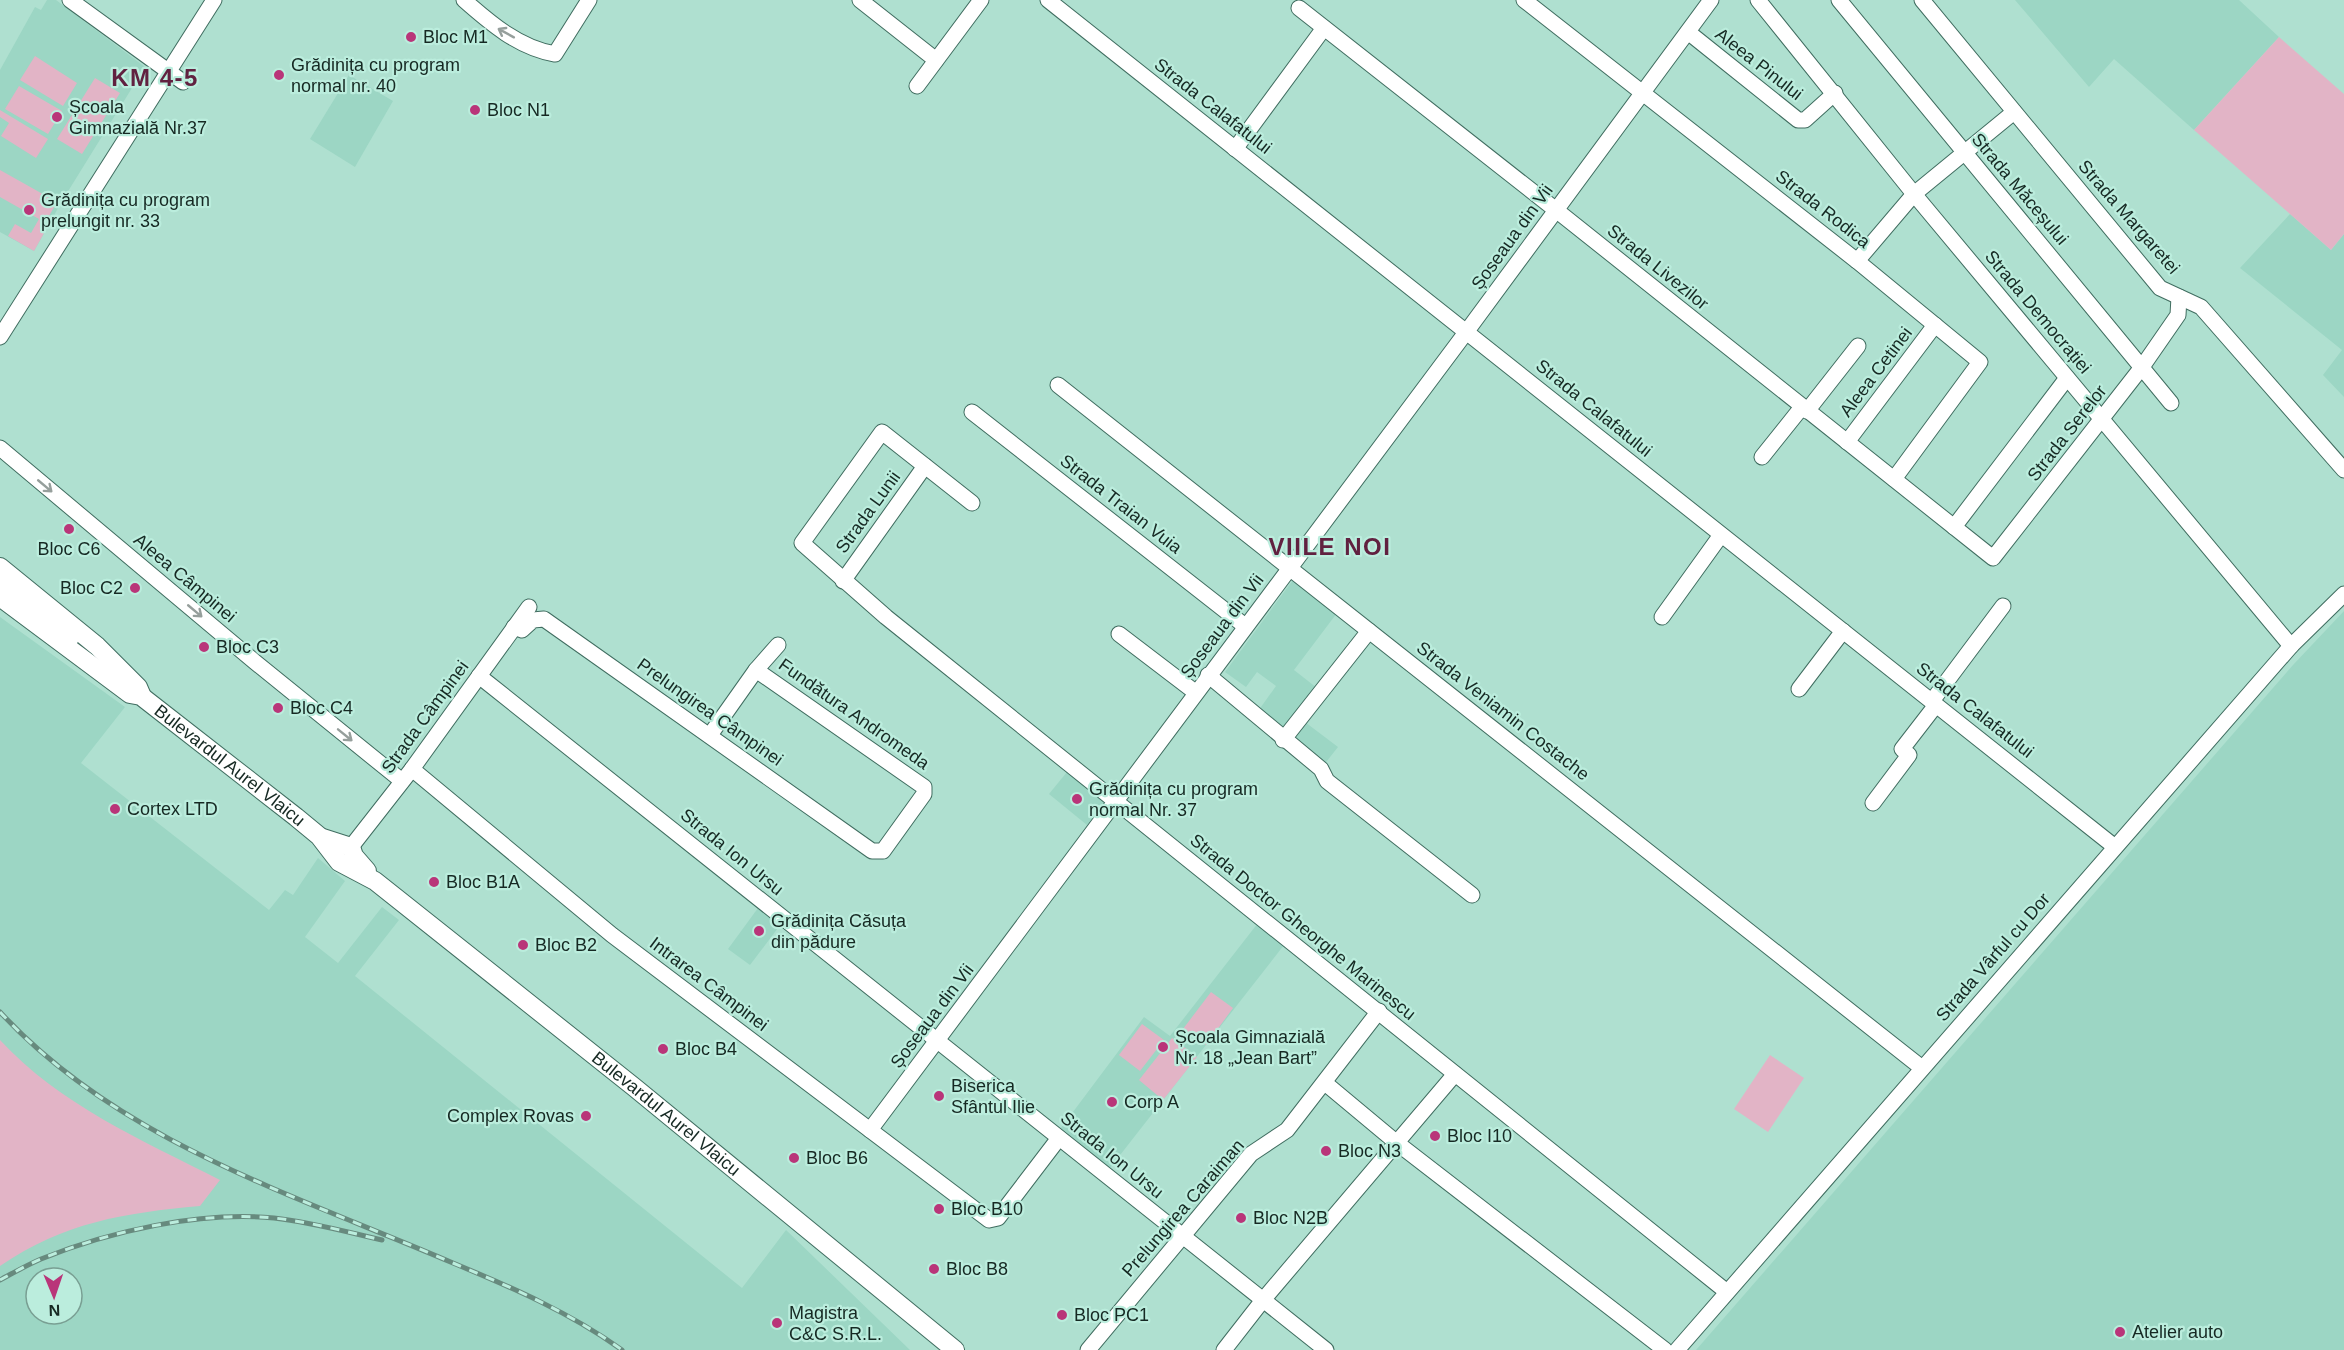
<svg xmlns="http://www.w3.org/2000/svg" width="2344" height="1350" font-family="Arial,sans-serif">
	<rect width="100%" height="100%" fill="#afe0d0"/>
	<g fill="#9cd6c4" fill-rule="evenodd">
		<polygon points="47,0 56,0 145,67 62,201 34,251 0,232 0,70 35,7 41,10"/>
		<polygon points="2015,0 2239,0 2279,37 2194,130 2114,59 2089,87"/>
		<polygon points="349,75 393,101 355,167 310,139"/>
		<polygon points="2290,214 2331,250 2344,234 2344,397 2323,375 2342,350 2240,268"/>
		<polygon points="1293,580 1337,613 1294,670 1317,688 1297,716 1338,747 1323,766 1256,714 1276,686 1257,672 1246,687 1225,672"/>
		<polygon points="2344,611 2344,1350 1696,1350 2293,665"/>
		<path d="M0,617L125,707L81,763L269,910L285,890L293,895L318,858L345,881L305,937L338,963L382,907L399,920L355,976L742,1288L786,1230L910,1350H0ZM36,1278H72V1314H36Z"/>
		<polygon points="1067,772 1105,803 1087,825 1049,794"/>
		<polygon points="758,908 781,924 750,965 728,949"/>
		<polygon points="1258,923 1284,945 1110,1168 1061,1128 1144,1017 1170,1036"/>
	</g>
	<g fill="#e2b4c6">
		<polygon points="2279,37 2344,94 2344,234 2331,250 2194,130"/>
		<polygon points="35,56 77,83 63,106 20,80"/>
		<polygon points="95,78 120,93 82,154 57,139"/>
		<polygon points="19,86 62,111 48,134 5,109"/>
		<polygon points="0,110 48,139 36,158 1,136 9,123 0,117"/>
		<polygon points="0,170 57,202 45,223 48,226 34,251 8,236 15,224 31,233 39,219 0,197"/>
		<polygon points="1211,992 1233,1008 1206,1045 1183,1029"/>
		<polygon points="1142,1024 1164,1040 1140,1071 1119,1055"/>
		<polygon points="1172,1038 1197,1057 1163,1100 1139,1080"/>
		<path d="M0,1040C60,1105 142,1140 220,1180L200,1206C124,1213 65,1222 0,1266Z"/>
		<polygon points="1770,1055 1804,1078 1768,1132 1734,1109"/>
	</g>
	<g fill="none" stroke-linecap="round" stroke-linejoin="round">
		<g stroke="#406d60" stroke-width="17">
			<g id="minor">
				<polyline points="70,0 183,82"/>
				<path d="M464,0C490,23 519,48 555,54L589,0"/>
				<polyline points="860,0 936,60"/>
				<polyline points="1048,0 2115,847"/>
				<polyline points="1524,0 1857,261 1980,362 1894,479"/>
				<polyline points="1758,0 1914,194 2291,646"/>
				<polyline points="1839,0 2171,403"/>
				<polyline points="1922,0 2160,288 2201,307 2344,470"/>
				<polyline points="1299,8 1556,210 1993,558 2142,367 2178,315 2179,297"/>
				<polyline points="1688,32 1798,120 1805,120 1835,93"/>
				<polyline points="917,86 981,0"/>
				<polyline points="1235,149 1324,28"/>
				<polyline points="1857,261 1914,194 2014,112"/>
				<polyline points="0,337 214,0"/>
				<polyline points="1058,385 1922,1068"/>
				<polyline points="1807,411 1858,346"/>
				<polyline points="972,412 1245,626"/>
				<polyline points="1847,442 1935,325"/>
				<polyline points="0,448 255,662 402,781"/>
				<polyline points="1762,457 1802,407"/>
				<polyline points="972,503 882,432 802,543 886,617 1727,1292"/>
				<polyline points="1954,527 2067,378"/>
				<polyline points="843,581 925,466"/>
				<polyline points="0,583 71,639"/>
				<polyline points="1662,617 1721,535"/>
				<polyline points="514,627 522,630 533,620 544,619 872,851 883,851 924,794 924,787 756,670"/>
				<polyline points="1119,634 1195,692"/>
				<polyline points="1208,675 1321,769 1327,781 1472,895"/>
				<polyline points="479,676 1326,1350"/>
				<polyline points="1799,689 1843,631"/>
				<polyline points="1932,701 2003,606"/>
				<polyline points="710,735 756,670 778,645"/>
				<polyline points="1283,740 1369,631"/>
				<polyline points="412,769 612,935 989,1220 998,1218 1059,1138"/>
				<polyline points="1873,803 1909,755 1902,749 1936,705"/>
				<polyline points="351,847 412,769 529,607"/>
				<polyline points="1325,1083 1397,1143 1665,1350"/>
				<polyline points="870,1130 1467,331 1711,0"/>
				<polyline points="1088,1350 1251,1154 1287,1130 1379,1011"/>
				<polyline points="1224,1350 1263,1300 1455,1074"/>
				<polyline points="1677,1350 2291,646 2344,594"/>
			</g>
		</g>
		<g stroke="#406d60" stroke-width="20">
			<g id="major">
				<polyline points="0,567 97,646 138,687 141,694"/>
				<path id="s1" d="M0,597L130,694L141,696L296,817L319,836L339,862L375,881L634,1087L955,1350"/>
				<polyline points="323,838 351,847 354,856 367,871"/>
			</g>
		</g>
		<use href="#minor" stroke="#fff" stroke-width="15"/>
		<use href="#major" stroke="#fff" stroke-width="18"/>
		<g stroke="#678a7e" stroke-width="5">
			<g id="rail">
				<path d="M0,1012C120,1142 295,1195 453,1263C511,1287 571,1313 622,1350"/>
				<path d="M0,1280C13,1273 27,1265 41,1259C110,1231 200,1211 274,1218C311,1222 347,1232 382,1240"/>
			</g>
		</g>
		<use href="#rail" stroke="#bbeddd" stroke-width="3" stroke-dasharray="9" stroke-linecap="butt"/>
	</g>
	<defs><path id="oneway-shaft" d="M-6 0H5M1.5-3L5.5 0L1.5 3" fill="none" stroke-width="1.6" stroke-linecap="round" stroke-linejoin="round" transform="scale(1.5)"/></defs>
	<g stroke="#969f9c">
		<use href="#oneway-shaft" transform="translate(506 33) rotate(-151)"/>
		<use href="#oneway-shaft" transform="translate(45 486) rotate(40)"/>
		<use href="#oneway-shaft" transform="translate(195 611) rotate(40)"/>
		<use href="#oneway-shaft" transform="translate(345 735) rotate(39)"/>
	</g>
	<g fill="#b93579" stroke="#bbeddd" stroke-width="2">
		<circle cx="411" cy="37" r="6"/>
		<circle cx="279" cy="75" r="6"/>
		<circle cx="475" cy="110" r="6"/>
		<circle cx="57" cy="117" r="6"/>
		<circle cx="29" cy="210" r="6"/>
		<circle cx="69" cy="529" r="6"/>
		<circle cx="135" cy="588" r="6"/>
		<circle cx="204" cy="647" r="6"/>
		<circle cx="278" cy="708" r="6"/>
		<circle cx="1077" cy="799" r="6"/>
		<circle cx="115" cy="809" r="6"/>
		<circle cx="434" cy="882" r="6"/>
		<circle cx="759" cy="931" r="6"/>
		<circle cx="523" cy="945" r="6"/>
		<circle cx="1163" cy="1047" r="6"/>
		<circle cx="663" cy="1049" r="6"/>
		<circle cx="939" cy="1096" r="6"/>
		<circle cx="1112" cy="1102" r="6"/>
		<circle cx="586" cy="1116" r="6"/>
		<circle cx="1435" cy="1136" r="6"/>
		<circle cx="1326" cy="1151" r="6"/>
		<circle cx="794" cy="1158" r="6"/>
		<circle cx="939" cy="1209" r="6"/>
		<circle cx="1241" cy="1218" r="6"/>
		<circle cx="934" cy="1269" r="6"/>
		<circle cx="1062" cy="1315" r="6"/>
		<circle cx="777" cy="1323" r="6"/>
		<circle cx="2120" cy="1332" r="6"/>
	</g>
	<g text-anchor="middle" stroke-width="4.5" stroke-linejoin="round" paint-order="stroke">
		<g font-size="18" fill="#162923" stroke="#bbeddd" text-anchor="start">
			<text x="423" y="43">Bloc M1</text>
			<text x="291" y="71">Grădinița cu program<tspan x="291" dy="21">normal nr. 40</tspan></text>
			<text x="69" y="113">Școala<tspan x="69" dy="21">Gimnazială Nr.37</tspan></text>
			<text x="487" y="116">Bloc N1</text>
			<text x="41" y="206">Grădinița cu program<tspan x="41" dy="21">prelungit nr. 33</tspan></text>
			<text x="69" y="555" text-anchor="middle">Bloc C6</text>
			<text x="123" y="594" text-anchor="end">Bloc C2</text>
			<text x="216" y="653">Bloc C3</text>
			<text x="290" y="714">Bloc C4</text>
			<text x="1089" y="795">Grădinița cu program<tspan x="1089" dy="21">normal Nr. 37</tspan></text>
			<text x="127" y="815">Cortex LTD</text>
			<text x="446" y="888">Bloc B1A</text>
			<text x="771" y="927">Grădinița Căsuța<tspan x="771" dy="21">din pădure</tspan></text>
			<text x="535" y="951">Bloc B2</text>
			<text x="1175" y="1043">Școala Gimnazială<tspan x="1175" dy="21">Nr. 18 „Jean Bart”</tspan></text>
			<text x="675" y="1055">Bloc B4</text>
			<text x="951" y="1092">Biserica<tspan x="951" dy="21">Sfântul Ilie</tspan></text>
			<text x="1124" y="1108">Corp A</text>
			<text x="574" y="1122" text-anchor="end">Complex Rovas</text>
			<text x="1447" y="1142">Bloc I10</text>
			<text x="1338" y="1157">Bloc N3</text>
			<text x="806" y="1164">Bloc B6</text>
			<text x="951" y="1215">Bloc B10</text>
			<text x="1253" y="1224">Bloc N2B</text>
			<text x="946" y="1275">Bloc B8</text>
			<text x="789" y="1319">Magistra<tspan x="789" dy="21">C&amp;C S.R.L.</tspan></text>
			<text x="1074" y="1321">Bloc PC1</text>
			<text x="2132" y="1338">Atelier auto</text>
		</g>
		<g font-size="18" fill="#162923" stroke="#bbeddd">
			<text transform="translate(1759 64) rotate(38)" y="6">Aleea Pinului</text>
			<text transform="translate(1213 106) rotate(38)" y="6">Strada Calafatului</text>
			<text transform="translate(2020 189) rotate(50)" y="6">Strada Măceșului</text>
			<text transform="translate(1823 209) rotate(38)" y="6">Strada Rodica</text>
			<text transform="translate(2129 217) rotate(49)" y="6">Strada Margaretei</text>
			<text transform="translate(1512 237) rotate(-54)" y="6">Șoseaua din Vii</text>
			<text transform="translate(1658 267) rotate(39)" y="6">Strada Livezilor</text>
			<text transform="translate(2038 312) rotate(50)" y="6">Strada Democrației</text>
			<text transform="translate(1876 372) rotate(-53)" y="6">Aleea Cetinei</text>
			<text transform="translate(1594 408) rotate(39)" y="6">Strada Calafatului</text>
			<text transform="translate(2067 433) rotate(-52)" y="6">Strada Serelor</text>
			<text transform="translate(1121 504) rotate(38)" y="6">Strada Traian Vuia</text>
			<text transform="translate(868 512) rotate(-54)" y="6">Strada Lunii</text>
			<text transform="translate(185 578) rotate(40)" y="6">Aleea Câmpinei</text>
			<text transform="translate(1222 626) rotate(-53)" y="6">Șoseaua din Vii</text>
			<text transform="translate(1975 710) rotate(38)" y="6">Strada Calafatului</text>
			<text transform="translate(1503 711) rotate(38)" y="6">Strada Veniamin Costache</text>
			<text transform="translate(710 712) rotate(35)" y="6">Prelungirea Câmpinei</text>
			<text transform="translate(854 714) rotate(35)" y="6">Fundătura Andromeda</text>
			<text transform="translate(425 717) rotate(-54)" y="6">Strada Câmpinei</text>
			<text dy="6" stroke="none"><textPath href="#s1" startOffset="286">Bulevardul Aurel Vlaicu</textPath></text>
			<text transform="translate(732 852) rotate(39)" y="6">Strada Ion Ursu</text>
			<text transform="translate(1303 927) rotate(39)" y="6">Strada Doctor Gheorghe Marinescu</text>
			<text transform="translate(1993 957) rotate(-49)" y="6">Strada Vârful cu Dor</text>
			<text transform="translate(709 984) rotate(37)" y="6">Intrarea Câmpinei</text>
			<text transform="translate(932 1016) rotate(-53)" y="6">Șoseaua din Vii</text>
			<text dy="6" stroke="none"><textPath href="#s1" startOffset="846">Bulevardul Aurel Vlaicu</textPath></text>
			<text transform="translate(1112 1155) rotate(39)" y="6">Strada Ion Ursu</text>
			<text transform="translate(1183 1208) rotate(-49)" y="6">Prelungirea Caraiman</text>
		</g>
		<g font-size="24" font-weight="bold" letter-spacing="1.5" fill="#612140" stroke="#bbeddd">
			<text x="155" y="86">KM 4-5</text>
			<text x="1330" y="555">VIILE NOI</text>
		</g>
	</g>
	<g transform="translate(54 1296) rotate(178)"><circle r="28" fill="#bbeddd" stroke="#799f93" stroke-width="1.5"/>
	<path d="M0-4.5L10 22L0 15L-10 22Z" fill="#b93579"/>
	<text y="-9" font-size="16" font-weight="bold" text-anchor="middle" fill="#162923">N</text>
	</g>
</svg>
